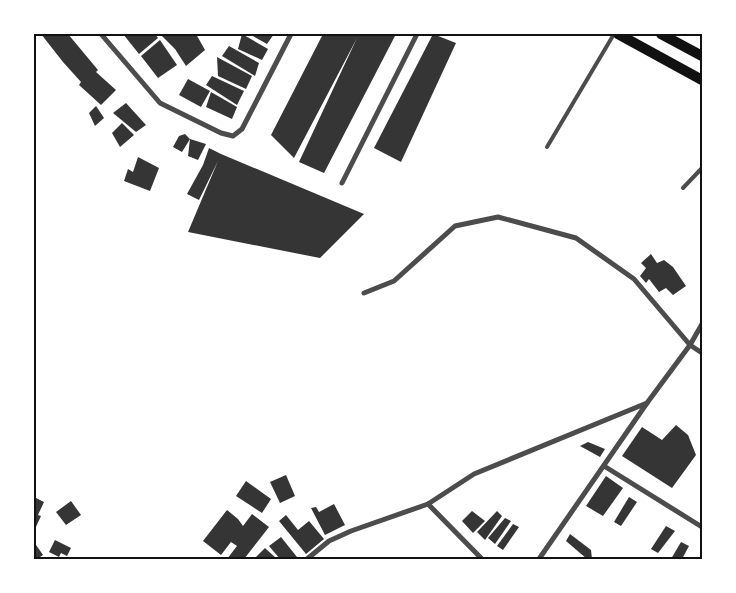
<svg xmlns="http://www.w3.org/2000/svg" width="736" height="593" font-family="'Nunito Sans',sans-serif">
	<rect width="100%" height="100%" fill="#fff"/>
	<g fill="#353535">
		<polygon points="41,34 68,34 98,70 96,72 116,90 101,105 79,85 81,82 63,62"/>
		<polygon points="123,34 155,34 158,38 139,54"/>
		<polygon points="162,34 196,34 205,50 186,66 175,49 161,35"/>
		<polygon points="242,34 268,49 262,60 238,49"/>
		<polygon points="252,34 274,34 267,44 251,35"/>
		<polygon points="323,34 396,34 324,173 299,162 357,38 294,158 271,135"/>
		<polygon points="433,34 456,43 401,162 374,148"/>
		<polygon points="160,40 177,65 158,78 141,56"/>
		<polygon points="229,46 259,63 255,76 222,56"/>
		<polygon points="217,57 252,76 246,89 218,76"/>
		<polygon points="212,76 244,91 237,105 206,85"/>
		<polygon points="188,79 210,91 201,107 179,95"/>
		<polygon points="211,92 237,107 232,119 206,107"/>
		<polygon points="126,103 146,125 136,132 113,113"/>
		<polygon points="96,106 104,118 95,126 89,113"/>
		<polygon points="122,123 134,135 120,147 112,133"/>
		<polygon points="185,134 190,139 206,144 198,160 188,156 190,139 182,152 173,147 179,136"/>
		<polygon points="209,148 221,154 364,214 320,258 188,232 218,161 199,200 187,194 203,165"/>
		<polygon points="138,157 159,168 150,191 124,181 128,169 133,172"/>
		<polygon points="651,254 657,263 664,260 673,267 686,286 673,295 666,288 659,292 649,279 646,283 640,276 646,268 641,263"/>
		<polygon points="676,425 688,435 696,455 672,488 622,456 642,427 662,440"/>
		<polygon points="588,442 605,449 600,457 580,446"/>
		<polygon points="286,475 295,496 280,503 270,482"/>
		<polygon points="606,476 623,488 603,516 586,506"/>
		<polygon points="246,481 271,499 262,513 236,496"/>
		<polygon points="34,497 44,502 38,515 41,516 35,529 34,528"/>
		<polygon points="629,497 637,502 621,526 614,522"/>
		<polygon points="71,501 81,515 66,525 56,512"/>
		<polygon points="334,504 345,525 325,535 311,508 316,507 319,512"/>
		<polygon points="227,510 238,519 243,526 252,514 269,527 244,559 227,559 237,546 231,542 221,555 203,541"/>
		<polygon points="472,511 485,521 473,533 462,521"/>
		<polygon points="497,511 502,516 485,540 477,532"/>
		<polygon points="286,515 298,530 309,521 324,539 306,554 279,521"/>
		<polygon points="505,518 511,521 495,544 488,538"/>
		<polygon points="513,524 519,527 503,550 497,546"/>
		<polygon points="666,526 675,531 658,553 651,549"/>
		<polygon points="570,534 591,550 592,559 587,559 566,541"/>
		<polygon points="281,537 297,557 294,559 280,559 269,546"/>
		<polygon points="55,540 71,548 67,556 61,553 59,557 49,552"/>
		<polygon points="34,542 43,555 37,559 34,559"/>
		<polygon points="681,542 689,546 682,559 671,559"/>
		<polygon points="265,548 277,559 258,559 256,557"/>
	</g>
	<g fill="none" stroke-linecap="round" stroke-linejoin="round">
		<g stroke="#4c4c4c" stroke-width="4">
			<polyline points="547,147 614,34"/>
			<polyline points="683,188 702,168"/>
		</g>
		<g stroke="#4c4c4c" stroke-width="5">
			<polyline points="101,34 160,103 221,133 233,136 242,129 291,34"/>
			<polyline points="342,183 417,34"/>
			<polyline points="364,293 394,281 455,226 498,217 576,238 634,279 690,345 702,353"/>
			<polyline points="604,466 702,527"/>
			<polyline points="428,504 482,559"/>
			<polyline points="307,559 329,541 351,531 428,504 474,474 647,403"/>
			<polyline points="539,559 647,403 690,345 702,324"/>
		</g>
		<g stroke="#111" stroke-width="10">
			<polyline points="618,34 702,80"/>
			<polyline points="661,34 702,56"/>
		</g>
	</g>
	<rect width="736" height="593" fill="none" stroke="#ffffff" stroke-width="70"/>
	<rect x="35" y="35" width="666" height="523" fill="none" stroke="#111" stroke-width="2"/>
</svg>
